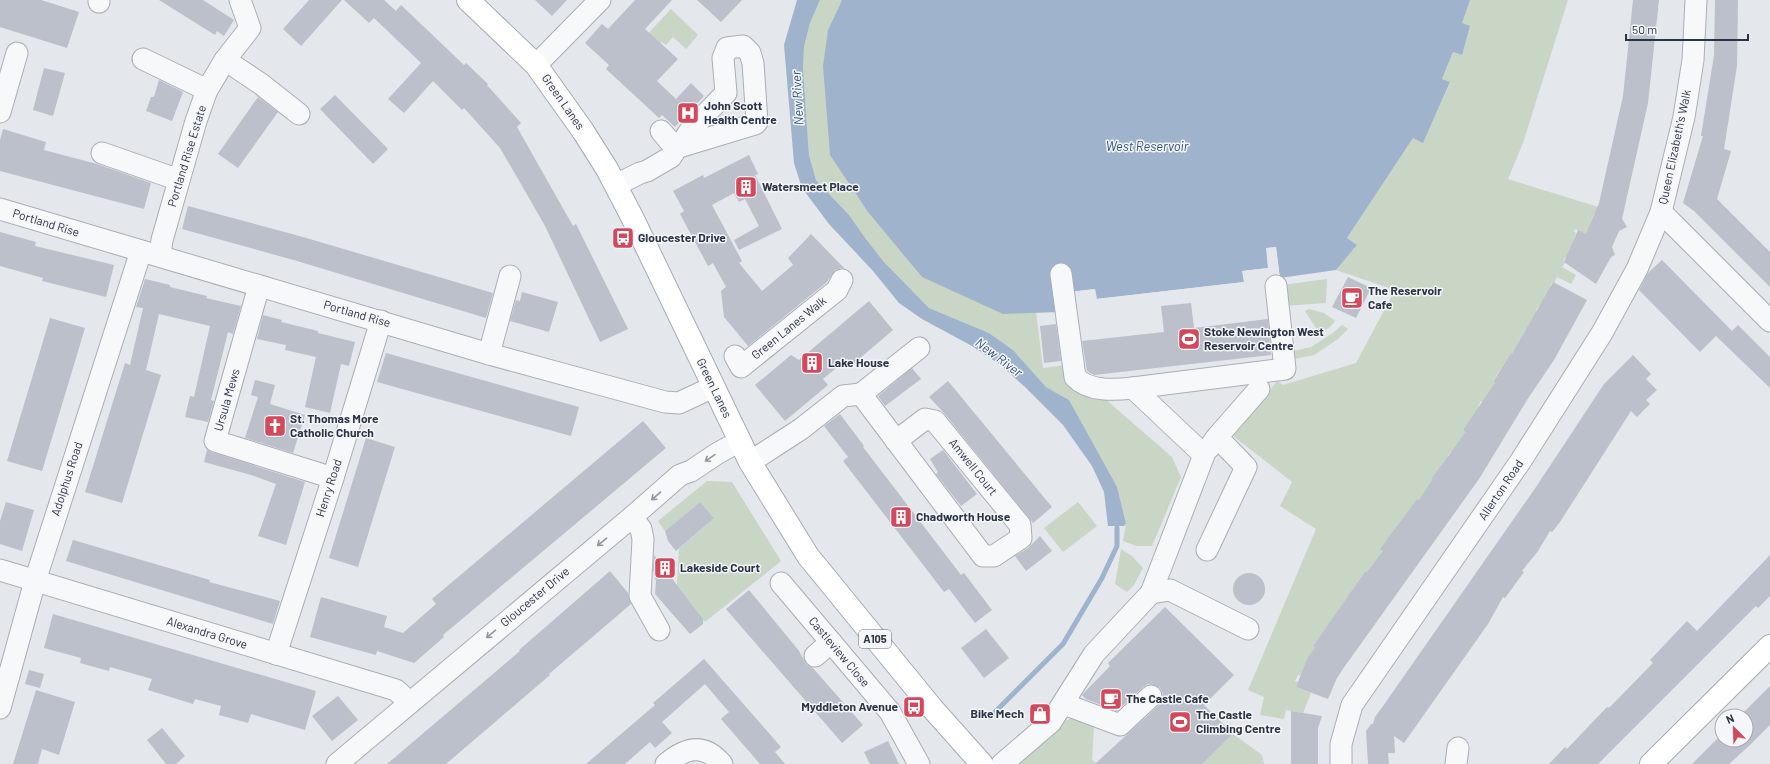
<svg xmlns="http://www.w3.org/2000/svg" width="1770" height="764" font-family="Barlow,sans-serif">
	<rect width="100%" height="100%" fill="#e4e7ec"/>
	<g fill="#c9d6c5">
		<polygon points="820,0 842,0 828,30 1003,314 1036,312 1043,368 1066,365 1172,457 1181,477 1152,546 1136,546 1123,541 1126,524 1069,400 1046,387 1013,350 989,333 929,308 884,262 866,239 849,215 816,180 809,155 803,68 804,47 810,23"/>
		<polygon points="1470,0 1568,0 1523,143 1508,179 1605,209 1601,217 1594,214 1589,227 1595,230 1593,237 1575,229 1574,232 1576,233 1574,238 1589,244 1568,258 1566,257 1563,261 1565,263 1562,267 1576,275 1571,284 1557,277 1554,283 1552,282 1550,286 1551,287 1541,307 1539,306 1536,310 1538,312 1513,354 1511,353 1493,381 1495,383 1483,402 1481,401 1478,406 1480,408 1463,430 1465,432 1462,437 1475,445 1456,447 1448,455 1449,457 1431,479 1433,481 1419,500 1417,499 1381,549 1383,551 1380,555 1393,564 1368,573 1366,572 1313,646 1315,648 1301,675 1298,675 1295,681 1298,682 1296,687 1311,693 1303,713 1286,710 1284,719 1260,715 1264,697 1248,690 1316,529 1280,506 1292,482 1232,435 1277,381 1283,385 1356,363 1395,290 1336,270 1357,245 1347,238 1413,138 1423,142 1450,83 1442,79 1453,52 1462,55 1461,24"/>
		<polygon points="671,9 698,35 686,49 673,37 666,45 662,42 641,64 630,53"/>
		<polygon points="1327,279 1326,303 1284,306 1282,285"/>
		<polygon points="1309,309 1324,313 1335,321 1329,328 1319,333 1305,311"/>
		<polygon points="1342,325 1348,329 1338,339 1314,355 1290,360 1289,352 1311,347 1333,333"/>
		<polygon points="707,481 732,482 781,561 705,622 677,585 679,549 714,518 700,502 665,531 658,521"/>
		<polygon points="1078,502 1097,526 1063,552 1044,528"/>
		<polygon points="1121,549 1132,556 1143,568 1134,585 1127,592 1115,584"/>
		<polygon points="1076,716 1094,726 1092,760 1097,764 1016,764 1058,724"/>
		<polygon points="1233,734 1262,755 1264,764 1202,764"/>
	</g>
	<g fill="#9fb4cc">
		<polygon points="797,0 820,0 810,23 804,47 803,68 809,155 816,180 849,215 866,239 884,262 929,308 989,333 1013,350 1046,387 1069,400 1117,487 1126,524 1124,526 1108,526 1104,492 1092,466 1063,425 1025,387 999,364 972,346 922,319 899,303 873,271 829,224 802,188 794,163 784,45"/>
		<polygon points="842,0 1470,0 1462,23 1470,26 1462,55 1453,52 1442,79 1450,82 1423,143 1413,138 1347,238 1357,245 1336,270 1280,278 1276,247 1267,248 1268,268 1243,271 1244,282 1096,299 1095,289 1070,292 1060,312 1003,314 922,277 868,212 830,155 823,66 828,30"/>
	</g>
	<polygon fill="#e4e7ec" points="1276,247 1280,280 1278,279 1275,250 1269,250 1270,270 1245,273 1246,282 1244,284 1096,301 1095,300 1093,291 1070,294 1070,292 1095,289 1097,299 1244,282 1242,271 1268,268 1266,248"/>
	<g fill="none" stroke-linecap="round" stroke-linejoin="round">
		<polyline stroke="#9fb4cc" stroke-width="5" points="990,717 1063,644 1102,578 1117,546 1117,528"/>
	</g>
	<g fill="#bbc0ca">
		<polygon points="0,0 41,0 79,12 67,48 0,27"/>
		<polygon points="159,0 203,0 234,20 224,36 217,31 215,35"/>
		<polygon points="309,0 342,0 301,46 283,29"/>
		<polygon points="344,0 384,0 396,11 401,5 464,65 466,63 488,84 487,85 521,123 517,127 573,226 576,224 628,329 600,342 545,226 525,191 500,148 464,108 462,110 433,81 404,113 388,99 421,63 374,18 369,23"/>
		<polygon points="535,0 567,0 552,16"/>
		<polygon points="635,0 672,0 645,29 678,59 657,81 676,99 691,83 704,96 675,127 662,115 659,118 606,69 609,65 585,43 602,24 608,29"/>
		<polygon points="697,0 742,0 721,22"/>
		<polygon points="1633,0 1659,0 1648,103 1622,219 1627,227 1619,231 1612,247 1615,255 1611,257 1596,284 1564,262 1578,230 1586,234 1599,203 1623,96"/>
		<polygon points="1715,0 1738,0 1737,66 1724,149 1731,151 1717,199 1770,252 1770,287 1694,211 1683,203 1703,136 1701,136 1714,55"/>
		<polygon points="44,68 65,73 53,116 33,110"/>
		<polygon points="159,80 183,92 172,121 146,111 151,97 154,97"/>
		<polygon points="335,95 388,149 373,164 320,109"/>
		<polygon points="258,97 278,112 238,168 218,154"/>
		<polygon points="3,129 46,142 44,150 97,164 151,183 144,209 0,171 0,140"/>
		<polygon points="749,155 758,174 755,175 782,229 739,250 734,240 759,226 745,199 739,202 734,193 712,205 742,261 739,263 762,291 793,265 788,258 811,234 845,269 841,268 835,270 827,282 748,346 724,317 721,291 726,287 713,263 708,266 680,214 684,211 673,191 703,175 704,178"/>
		<polygon points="188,206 303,237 493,293 486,318 297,261 182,229"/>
		<polygon points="0,232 36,242 35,246 114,265 106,297 42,281 43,278 0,266"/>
		<polygon points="1662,260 1732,331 1738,325 1770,357 1770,388 1716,336 1700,352 1639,290 1648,273"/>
		<polygon points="1348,277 1371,288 1356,318 1332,307"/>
		<polygon points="145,279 170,285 170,287 207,296 206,298 241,306 233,334 228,332 211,400 214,401 208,422 185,417 190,396 194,397 210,326 159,314 146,370 161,375 122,503 85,492 125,363 130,365 143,308 136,307"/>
		<polygon points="1553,282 1587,300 1554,360 1527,400 1479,479 1345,666 1337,678 1328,699 1296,687 1308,657 1315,648 1313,646 1365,572 1367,572 1383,551 1380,549 1417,499 1419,500 1432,480 1431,479 1455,447 1465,432 1463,430 1495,383 1493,382 1511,353 1512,354"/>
		<polygon points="522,292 558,302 549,332 510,321 516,300 520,301"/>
		<polygon points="869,301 893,330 852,365 847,359 823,379 828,385 785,421 755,385 791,355 799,360"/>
		<polygon points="1191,303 1194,328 1268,319 1271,355 1094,375 1087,371 1082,341 1164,332 1161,306"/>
		<polygon points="263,315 282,320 281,322 318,331 318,333 355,342 349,366 341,364 330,413 305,407 316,357 285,350 286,345 257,339"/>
		<polygon points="50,318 85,328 42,471 7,461"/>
		<polygon points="1056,324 1061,361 1044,363 1040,326"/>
		<polygon points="386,353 579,407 571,436 377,382"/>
		<polygon points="1633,355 1651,374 1646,379 1657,390 1646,400 1650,404 1637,417 1631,411 1560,522 1552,532 1550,531 1538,551 1522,571 1524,572 1505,598 1503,597 1488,624 1404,743 1394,736 1395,753 1388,753 1389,764 1368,764 1366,731 1371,724 1373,724 1375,717 1383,706 1536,487 1604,384"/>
		<polygon points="912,368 921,379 885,406 878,396"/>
		<polygon points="255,380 275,385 270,404 305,415 293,453 245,438 258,397 251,395"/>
		<polygon points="948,381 1052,507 1033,523 944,413 929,397"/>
		<polygon points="840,414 864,446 863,447 961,575 964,573 992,610 975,623 949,589 944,592 843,461 848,457 824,426"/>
		<polygon points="643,421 666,448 443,635 444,637 414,663 377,651 376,655 310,637 321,597 387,616 384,627 403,633 436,604 432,599"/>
		<polygon points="366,438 395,447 358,567 329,558"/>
		<polygon points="207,450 211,452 305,482 286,545 258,536 276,484 251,475 204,462"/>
		<polygon points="943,450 977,494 961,506 936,474 938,472 930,459"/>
		<polygon points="6,502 34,510 22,551 0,544 0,521"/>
		<polygon points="700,502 714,518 676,551 668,541 665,531"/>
		<polygon points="1040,536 1052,551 1026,571 1015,556 1028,548"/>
		<polygon points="73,540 210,580 209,582 280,601 273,624 66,561"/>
		<polygon points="654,555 703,619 703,624 690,634 655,594 656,581 653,570"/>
		<polygon points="1770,555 1770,596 1758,608 1756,606 1598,764 1549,764 1565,747 1567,749 1607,707 1609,708 1653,663 1650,660 1687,621 1697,631"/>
		<polygon points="610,571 628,593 631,604 549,674 550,675 446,764 387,764 520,651 519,650"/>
		<circle cx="1249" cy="589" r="16"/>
		<polygon points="749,590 799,651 806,664 812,667 863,725 842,743 726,609"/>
		<polygon points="1165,607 1234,675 1204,705 1233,734 1202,764 1095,764 1159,705 1162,700 1163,694 1160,688 1155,685 1148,684 1143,687 1117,711 1086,699 1082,695 1110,666 1108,663"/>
		<polygon points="53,614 316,691 305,730 251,714 248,723 219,715 221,706 195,699 193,704 148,690 152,679 110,667 109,671 80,663 81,658 44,648"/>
		<polygon points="986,629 1009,658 984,678 961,648"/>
		<polygon points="704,659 781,747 775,752 785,764 760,764 721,719 729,712 705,684 662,722 672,733 655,748 650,742 625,764 586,764 655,705 653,703"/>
		<polygon points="29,670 44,674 40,688 25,684"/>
		<polygon points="1770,686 1770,725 1750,745 1729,764 1692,764 1722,734 1722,740 1746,740 1746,716 1740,716"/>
		<polygon points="36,690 75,702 59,755 42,749 38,764 13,764"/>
		<polygon points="338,696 358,720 332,741 312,716"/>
		<polygon points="1291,711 1322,716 1318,728 1318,764 1291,764"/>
		<polygon points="162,728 185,756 176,764 166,764 147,740"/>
		<polygon points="888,741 899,764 870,764 864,752"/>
	</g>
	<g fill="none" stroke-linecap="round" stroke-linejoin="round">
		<g stroke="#a9aeb7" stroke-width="23">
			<g id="minor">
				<polyline points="99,2 99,0"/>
				<polygon points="743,46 750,53 753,63 757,122 755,124 679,147 691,129 726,93 723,58 727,48"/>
				<polyline points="143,59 207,90"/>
				<polyline points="225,60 261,84 299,114"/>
				<polyline points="536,65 600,0"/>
				<polyline points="0,112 17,53"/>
				<polyline points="661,131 676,149"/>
				<polyline points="102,153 179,180"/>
				<polyline points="616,185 640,173 647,171 671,157 676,149"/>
				<polyline points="0,209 489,354 665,402 679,403 713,387"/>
				<polyline points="1661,212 1770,321"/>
				<polyline points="160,256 162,240 196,121 207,90 225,60 250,28 240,0"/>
				<polyline points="259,286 215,441 333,478"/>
				<polyline points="489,354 510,276"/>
				<polyline points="735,356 741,367 837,290 842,280"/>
				<polyline points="1133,388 1285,369 1276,286"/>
				<polyline points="861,394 983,556 994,556 1021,538 1020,525 935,421 925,419 896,441"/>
				<polyline points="861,394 919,348"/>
				<polyline points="1209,448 1217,437 1259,389"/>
				<polyline points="750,462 801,429 843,396 861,394"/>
				<polyline points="632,517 641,529 643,539 640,596 659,630"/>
				<polyline points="1207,550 1246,467 1217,437"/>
				<polyline points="0,570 396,690 409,702"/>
				<polyline points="781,583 890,712 919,764"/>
				<polyline points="1151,593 1170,590 1248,629"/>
				<polyline points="276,654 333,478 381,321"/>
				<polyline points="815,656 831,642"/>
				<polyline points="1064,704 1120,725 1151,696"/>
				<polyline points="0,708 35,581 141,251"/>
				<polyline points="337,764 632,517 680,475 691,471 718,453 740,441"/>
				<path d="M666,764C686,747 704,743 722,764"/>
				<path d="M1002,764L1051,722L1094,654L1151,593L1204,455L1133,388C1115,390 1089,392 1075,377L1061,274"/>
				<polyline points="1341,764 1341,744 1352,705 1520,462 1602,333 1637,269 1661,212 1684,117 1693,60 1696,0"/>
				<polyline points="1456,764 1458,748"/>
			</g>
		</g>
		<g stroke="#a3abb8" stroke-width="24">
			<g id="major">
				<polyline points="468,0 536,65 583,131 607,169 632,217 750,462 808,556 932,708 982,764"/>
				<polyline points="1651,764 1770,646"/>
			</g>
		</g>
		<use href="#minor" stroke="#f7f8fa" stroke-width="21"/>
		<use href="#major" stroke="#fff" stroke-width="22"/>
	</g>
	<defs><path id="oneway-shaft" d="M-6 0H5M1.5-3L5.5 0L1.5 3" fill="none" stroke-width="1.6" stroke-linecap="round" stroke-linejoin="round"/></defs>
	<g stroke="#9196a0">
		<use href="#oneway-shaft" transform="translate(710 458) rotate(146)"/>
		<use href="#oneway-shaft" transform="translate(656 496) rotate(139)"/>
		<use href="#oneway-shaft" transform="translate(602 542) rotate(140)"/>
		<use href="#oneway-shaft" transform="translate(491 634) rotate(140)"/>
	</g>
	<defs>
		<g id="hospital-square" transform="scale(1.15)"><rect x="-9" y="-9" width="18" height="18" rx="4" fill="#d1495b" stroke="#f4f6f9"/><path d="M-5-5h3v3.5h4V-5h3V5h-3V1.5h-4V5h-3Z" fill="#fff"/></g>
		<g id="building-square" transform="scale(1.15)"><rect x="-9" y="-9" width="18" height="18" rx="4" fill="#d1495b" stroke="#f4f6f9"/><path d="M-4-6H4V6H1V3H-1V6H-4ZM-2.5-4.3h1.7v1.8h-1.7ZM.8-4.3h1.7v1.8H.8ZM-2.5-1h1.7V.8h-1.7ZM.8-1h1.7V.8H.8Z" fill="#fff"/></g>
		<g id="bus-square" transform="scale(1.15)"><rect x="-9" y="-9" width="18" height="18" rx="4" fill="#d1495b" stroke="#f4f6f9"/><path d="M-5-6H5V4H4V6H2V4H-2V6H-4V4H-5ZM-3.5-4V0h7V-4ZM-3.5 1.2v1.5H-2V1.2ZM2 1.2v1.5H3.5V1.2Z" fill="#fff"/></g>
		<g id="cafe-square" transform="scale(1.15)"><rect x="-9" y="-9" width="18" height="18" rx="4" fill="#d1495b" stroke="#f4f6f9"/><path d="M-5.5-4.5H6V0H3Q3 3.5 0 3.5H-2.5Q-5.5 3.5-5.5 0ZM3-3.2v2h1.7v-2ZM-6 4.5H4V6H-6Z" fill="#fff"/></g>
		<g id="stadium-square" transform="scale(1.15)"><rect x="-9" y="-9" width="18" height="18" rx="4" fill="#d1495b" stroke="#f4f6f9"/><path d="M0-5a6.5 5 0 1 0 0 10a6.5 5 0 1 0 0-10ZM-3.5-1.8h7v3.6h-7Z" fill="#fff"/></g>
		<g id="church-square" transform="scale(1.15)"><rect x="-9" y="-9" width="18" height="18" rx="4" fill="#d1495b" stroke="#f4f6f9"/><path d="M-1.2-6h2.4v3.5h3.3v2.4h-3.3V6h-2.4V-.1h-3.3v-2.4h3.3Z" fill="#fff"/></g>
		<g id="shop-square" transform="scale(1.15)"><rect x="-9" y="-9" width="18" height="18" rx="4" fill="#d1495b" stroke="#f4f6f9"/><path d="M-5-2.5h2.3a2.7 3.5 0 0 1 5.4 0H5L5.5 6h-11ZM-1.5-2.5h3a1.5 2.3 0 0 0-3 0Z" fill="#fff"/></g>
	</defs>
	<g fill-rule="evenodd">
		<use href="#hospital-square" x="688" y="113"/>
		<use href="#building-square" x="746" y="187"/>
		<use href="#bus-square" x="623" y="238"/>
		<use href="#cafe-square" x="1352" y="298"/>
		<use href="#stadium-square" x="1189" y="339"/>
		<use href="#building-square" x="812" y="363"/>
		<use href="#church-square" x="275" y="426"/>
		<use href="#building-square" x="901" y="517"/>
		<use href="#building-square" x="665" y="568"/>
		<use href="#cafe-square" x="1111" y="699"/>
		<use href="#bus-square" x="914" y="707"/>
		<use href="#shop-square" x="1040" y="714"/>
		<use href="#stadium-square" x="1180" y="722"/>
	</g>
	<g text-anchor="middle" stroke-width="3" stroke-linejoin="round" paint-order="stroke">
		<rect fill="#f4f6f9" stroke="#676e7b" stroke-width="1" x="859" y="630" width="32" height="18" rx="3"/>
		<g font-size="11" font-weight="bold" fill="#2b3445">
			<text x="875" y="643">A105</text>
		</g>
		<g font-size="12" fill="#2b3445" stroke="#f4f6f9">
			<text transform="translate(563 102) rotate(55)" y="4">Green Lanes</text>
			<text transform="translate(1675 147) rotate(-78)" y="4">Queen Elizabeth's Walk</text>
			<text transform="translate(187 156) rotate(-73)" y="4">Portland Rise Estate</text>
			<text transform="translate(46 223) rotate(17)" y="4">Portland Rise</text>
			<text transform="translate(357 314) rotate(16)" y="4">Portland Rise</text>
			<text transform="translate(789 328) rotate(-39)" y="4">Green Lanes Walk</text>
			<text transform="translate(714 388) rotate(64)" y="4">Green Lanes</text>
			<text transform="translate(227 400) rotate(-74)" y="4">Ursula Mews</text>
			<text transform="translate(973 467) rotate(51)" y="4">Amwell Court</text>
			<text transform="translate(67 479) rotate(-72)" y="4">Adolphus Road</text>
			<text transform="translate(329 488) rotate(-72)" y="4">Henry Road</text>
			<text transform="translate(1501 490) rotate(-56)" y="4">Allerton Road</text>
			<text transform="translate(535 597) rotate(-40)" y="4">Gloucester Drive</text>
			<text transform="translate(207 633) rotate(17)" y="4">Alexandra Grove</text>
			<text transform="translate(839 652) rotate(50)" y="4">Castleview Close</text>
		</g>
		<g font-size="12" font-weight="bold" fill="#2b3445" stroke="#f4f6f9" text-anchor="start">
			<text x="704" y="110">John Scott<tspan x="704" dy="14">Health Centre</tspan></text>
			<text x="762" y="191">Watersmeet Place</text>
			<text x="638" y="242">Gloucester Drive</text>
			<text x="1368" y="295">The Reservoir<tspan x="1368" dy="14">Cafe</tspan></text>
			<text x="1204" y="336">Stoke Newington West<tspan x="1204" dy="14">Reservoir Centre</tspan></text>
			<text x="828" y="367">Lake House</text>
			<text x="290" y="423">St. Thomas More<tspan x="290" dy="14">Catholic Church</tspan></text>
			<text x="916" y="521">Chadworth House</text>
			<text x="680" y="572">Lakeside Court</text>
			<text x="1126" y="703">The Castle Cafe</text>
			<text x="898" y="711" text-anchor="end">Myddleton Avenue</text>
			<text x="1024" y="718" text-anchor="end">Bike Mech</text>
			<text x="1196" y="719">The Castle<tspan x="1196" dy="14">Climbing Centre</tspan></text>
		</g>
		<g font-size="13" font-style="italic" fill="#34527a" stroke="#f4f6f9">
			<text transform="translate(797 98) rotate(-93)" y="5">New River</text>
			<text x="1147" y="151">West Reservoir</text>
			<text transform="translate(999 357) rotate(37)" y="5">New River</text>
		</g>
	</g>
	<g transform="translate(1734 728) rotate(337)"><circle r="19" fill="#f4f6f9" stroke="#a4a8b1"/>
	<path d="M0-3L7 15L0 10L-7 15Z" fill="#d1495b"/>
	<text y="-6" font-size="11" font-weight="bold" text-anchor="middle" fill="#2b3445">N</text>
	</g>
	<path d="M1626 34v6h122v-6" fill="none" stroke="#2b3445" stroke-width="2"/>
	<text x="1632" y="34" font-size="12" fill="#2b3445" stroke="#f4f6f9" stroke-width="3" paint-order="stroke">50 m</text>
</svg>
